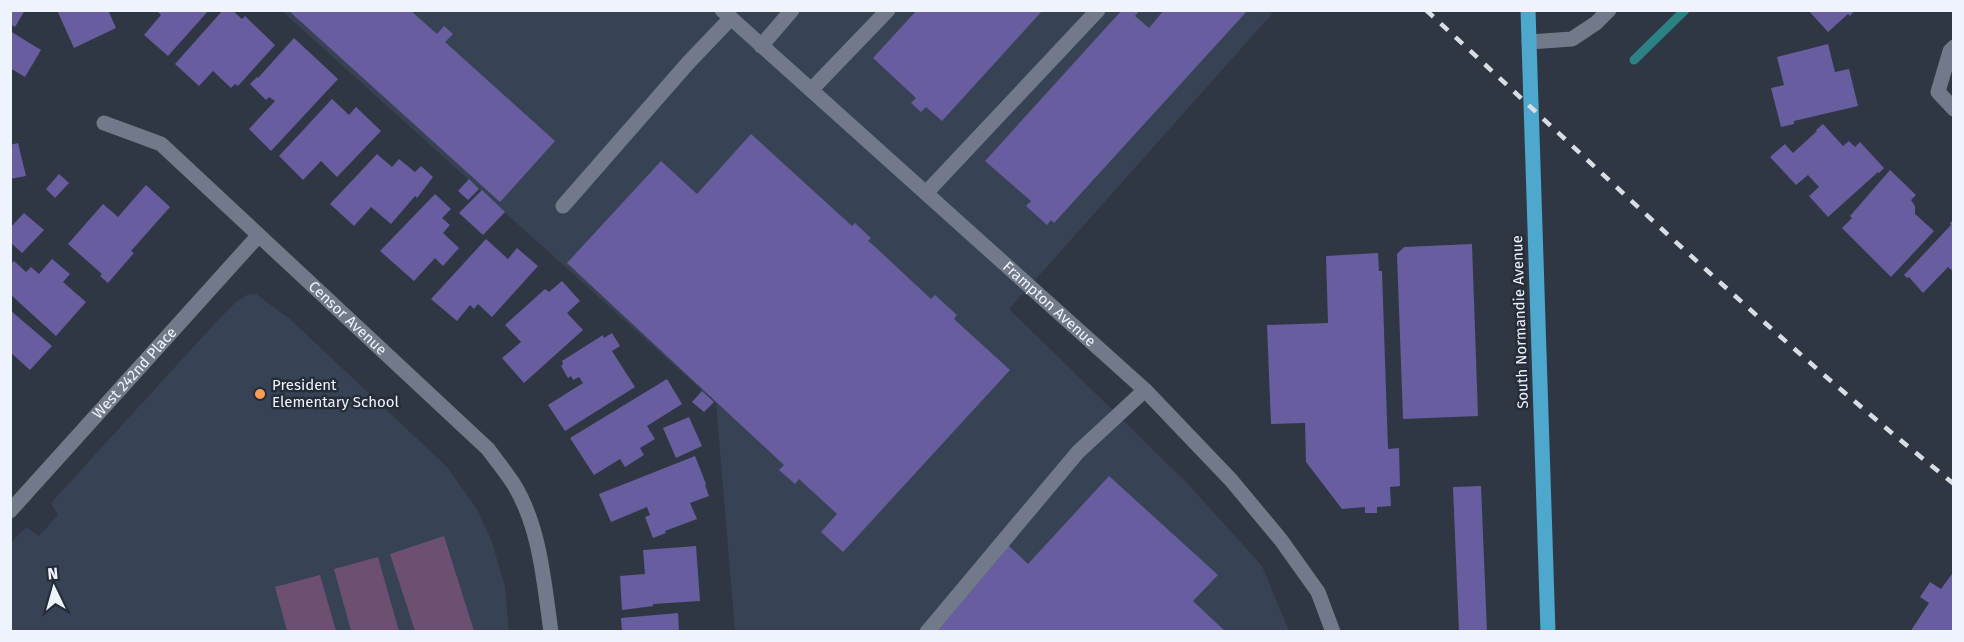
<svg xmlns="http://www.w3.org/2000/svg" width="1964" height="642" font-family="'Fira Sans',sans-serif">
	<rect width="100%" height="100%" fill="#2f3744"/>
	<g fill="#374354">
		<polygon points="282,11 1268,11 1272,14 1009,309 1186,482 1262,566 1289,631 735,631 716,403"/>
		<polygon points="256,294 291,320 447,467 476,508 491,539 505,587 509,631 11,631 10,544 26,527 39,536 58,515 51,503 218,320 235,303 247,295"/>
	</g>
	<g fill="#6d4f73">
		<polygon points="444,536 474,631 415,631 390,554"/>
		<polygon points="378,557 399,631 351,631 334,569"/>
		<polygon points="320,575 336,631 287,631 275,587"/>
	</g>
	<g fill="none" stroke-linecap="round" stroke-linejoin="round">
		<polyline stroke="#2b8284" stroke-width="9" points="1634,60 1685,10"/>
	</g>
	<g fill="#685d9e">
		<polygon points="10,10 25,10 15,27 10,24"/>
		<polygon points="57,10 108,10 116,28 74,48"/>
		<polygon points="156,10 209,10 168,56 144,35 161,15"/>
		<polygon points="223,10 232,10 242,19 245,16 275,45 238,86 235,84 231,88 213,71 199,86 175,64"/>
		<polygon points="288,10 410,10 437,34 444,26 453,34 445,42 555,141 500,202"/>
		<polygon points="917,10 1043,10 942,121 926,107 921,112 911,103 916,98 873,58"/>
		<polygon points="1122,10 1140,10 1135,16 1149,28 1164,10 1248,10 1054,223 1051,220 1047,225 1026,206 1031,201 985,161"/>
		<polygon points="1808,10 1855,10 1850,16 1848,14 1828,32"/>
		<polygon points="10,31 41,50 25,77 10,68"/>
		<polygon points="294,38 338,79 271,151 249,129 275,101 269,97 266,100 250,84 257,77 258,78"/>
		<polygon points="1828,44 1835,72 1849,69 1858,106 1794,121 1794,124 1781,127 1771,88 1784,85 1777,57"/>
		<polygon points="332,99 349,115 356,107 381,131 337,177 321,161 303,180 279,156"/>
		<polygon points="1823,124 1843,146 1849,141 1855,147 1860,142 1884,168 1879,173 1878,172 1828,217 1809,196 1819,187 1808,175 1796,185 1770,157 1785,144 1793,153 1817,131 1816,130"/>
		<polygon points="751,134 852,226 855,223 871,238 868,241 872,244 931,299 935,295 957,315 954,319 1010,370 843,552 821,532 837,514 799,479 795,484 779,470 784,465 567,263 661,161 697,194"/>
		<polygon points="18,143 26,176 10,179 10,145"/>
		<polygon points="377,154 392,167 399,159 415,172 421,166 433,177 417,198 415,196 391,224 371,207 354,226 330,204"/>
		<polygon points="1890,170 1916,195 1911,200 1915,206 1915,214 1934,231 1891,277 1842,228 1852,218 1850,216"/>
		<polygon points="59,174 69,183 55,198 46,189"/>
		<polygon points="469,179 479,189 468,200 458,191"/>
		<polygon points="146,185 170,207 131,251 134,253 108,283 100,276 102,274 68,244 103,204 118,217"/>
		<polygon points="482,190 505,212 483,235 459,213"/>
		<polygon points="435,194 451,209 442,218 450,225 443,233 459,248 443,266 435,258 414,281 380,251"/>
		<polygon points="24,213 44,230 22,253 10,242 10,228"/>
		<polygon points="1954,219 1954,272 1948,267 1923,293 1909,277 1907,278 1904,275 1951,225 1950,223"/>
		<polygon points="486,239 508,259 517,248 538,266 492,317 478,304 474,309 470,305 457,321 431,299"/>
		<polygon points="1472,244 1478,416 1403,419 1397,254 1404,247"/>
		<polygon points="1378,253 1379,271 1382,271 1388,449 1399,448 1400,486 1390,487 1391,506 1377,507 1377,513 1365,513 1365,507 1342,509 1306,462 1305,423 1271,424 1267,325 1328,323 1326,256"/>
		<polygon points="52,259 70,274 63,282 86,302 56,336 10,294 10,265 14,261 26,272 31,267 39,274"/>
		<polygon points="562,281 580,301 567,313 583,330 524,383 502,358 521,342 505,325 545,289 549,292"/>
		<polygon points="10,310 52,346 30,370 10,352"/>
		<polygon points="612,333 620,346 612,351 635,387 565,431 548,405 583,383 579,377 573,380 571,376 568,378 561,366 563,364 562,361 603,335 604,338"/>
		<polygon points="667,379 682,404 647,426 655,439 640,448 644,455 625,467 620,459 594,475 570,438"/>
		<polygon points="702,391 714,402 704,412 692,402"/>
		<polygon points="689,417 702,446 676,458 663,428"/>
		<polygon points="695,456 706,484 705,485 709,496 690,503 697,519 665,531 666,533 653,538 645,517 650,515 647,507 611,522 599,494"/>
		<polygon points="1109,476 1218,575 1193,601 1226,632 941,632 934,625 1008,545 1028,564"/>
		<polygon points="1481,486 1487,632 1459,632 1453,487"/>
		<polygon points="696,546 700,601 653,604 653,606 622,610 620,576 645,574 643,550"/>
		<polygon points="1952,574 1954,575 1954,632 1910,632 1929,603 1920,597 1930,582 1941,589"/>
		<polygon points="678,613 679,632 622,632 621,618"/>
	</g>
	<g fill="none" stroke-linecap="round" stroke-linejoin="round">
		<g stroke="#717a89" stroke-width="15">
			<path id="s1" d="M722,10L1145,390L1231,480L1281,540L1318,592L1333,632"/>
			<polyline points="1529,42 1572,39 1596,23 1609,10"/>
			<polyline points="761,46 792,10"/>
			<polyline points="1954,47 1950,51 1938,92 1954,109"/>
			<polyline points="811,90 888,10"/>
			<path id="s2" d="M104,123L161,144L488,449C496,460 505,471 513,483C540,526 544,582 551,632"/>
			<polyline points="926,193 1098,10"/>
			<polyline points="563,206 688,63 731,18"/>
			<path id="s3" d="M10,511L258,236"/>
			<polyline points="927,632 1078,452 1145,390"/>
		</g>
		<polyline stroke="#4ea7cd" stroke-width="15" points="1528,10 1548,632"/>
		<path stroke="#d8dee6" stroke-width="4.5" stroke-dasharray="10 10" stroke-linecap="butt" d="M1426,10C1600,170 1770,336 1954,484"/>
	</g>
	<circle fill="#fd9c56" stroke="#252d39" stroke-width="2" cx="260" cy="394" r="6"/>
	<g text-anchor="middle" stroke-width="5" stroke-linejoin="round" paint-order="stroke">
		<g font-size="15" fill="#eff4fc" stroke="#252d39">
			<text dy="5" stroke="none"><textPath href="#s1" startOffset="440">Frampton Avenue</textPath></text>
			<text dy="5" stroke="none"><textPath href="#s2" startOffset="316">Censor Avenue</textPath></text>
			<text transform="translate(1520 322) rotate(-92)" y="5">South Normandie Avenue</text>
			<text dy="5" stroke="none"><textPath href="#s3" startOffset="186">West 242nd Place</textPath></text>
		</g>
		<g font-size="15" fill="#eff4fc" stroke="#252d39" text-anchor="start">
			<text x="272" y="390">President<tspan x="272" dy="17">Elementary School</tspan></text>
		</g>
	</g>
	<rect width="1964" height="642" fill="none" stroke="#eff4fc" stroke-width="24"/>
	<g transform="translate(54 588) rotate(355)" stroke="#252d39" stroke-width="4.5" paint-order="stroke">
	<path d="M0-4.5L10 22L0 15L-10 22Z" fill="#eff4fc"/>
	<text y="-9" font-size="16" font-weight="bold" text-anchor="middle" fill="#eff4fc">N</text>
	</g>
</svg>
